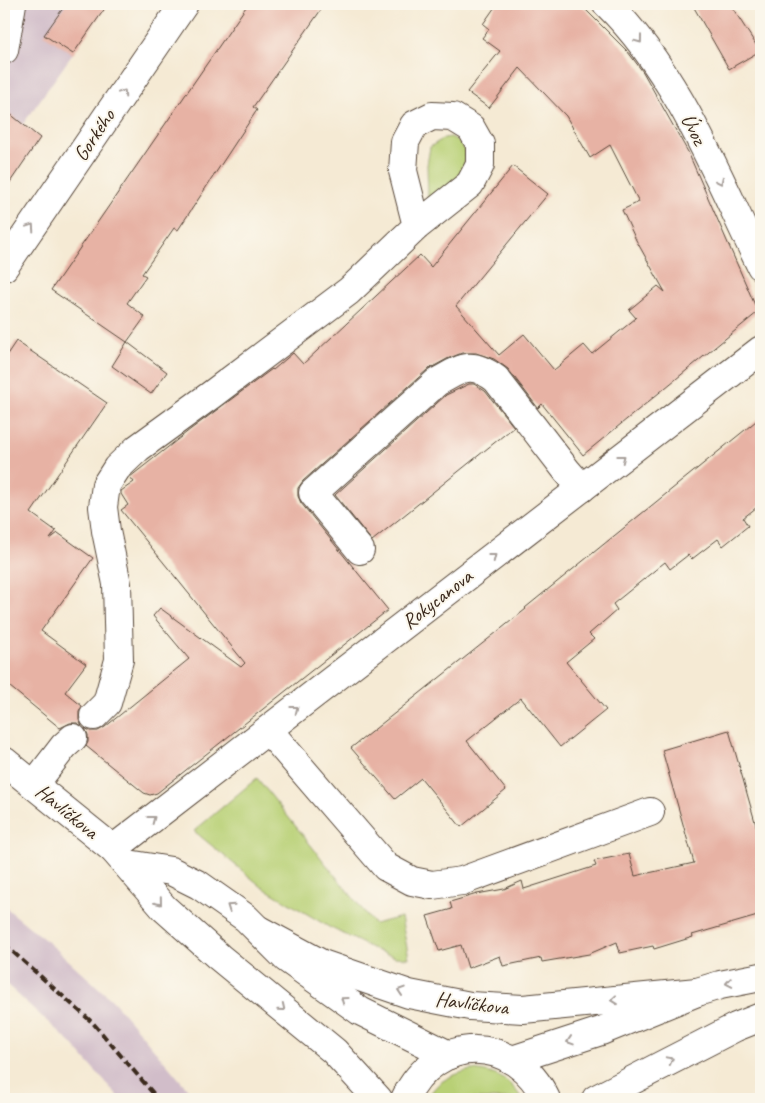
<svg xmlns="http://www.w3.org/2000/svg" width="765" height="1103" font-family="Caveat,sans-serif">
	<rect width="100%" height="100%" fill="#fbf7ec"/>
	<filter id="ink" filterUnits="userSpaceOnUse"><feTurbulence type="fractalNoise" baseFrequency=".02" numOctaves="2"/><feDisplacementMap in="SourceGraphic" scale="10" xChannelSelector="R" yChannelSelector="G"/><feConvolveMatrix kernelMatrix="1 2 1 2 8 2 1 2 1" color-interpolation-filters="sRGB"/></filter>
	<filter id="wash" filterUnits="userSpaceOnUse"><feTurbulence type="fractalNoise" baseFrequency=".0096" numOctaves="4" result="noise"/><feDisplacementMap in="SourceGraphic" scale="20" xChannelSelector="R" yChannelSelector="G"/><feGaussianBlur stdDeviation="1.12" result="paint"/><feColorMatrix in="noise" values="0 0 0 0 0 0 0 0 0 0 0 0 0 0 0 0 0 1.4 0 .05"/><feComposite in="paint" operator="in"/></filter>
	<g filter="url(#wash)">
		<rect width="100%" height="100%" fill="#f5ead4"/>
		<g fill="#d1bdc9">
			<polygon points="4,4 108,4 23,124 40,138 4,191"/>
			<polygon points="4,906 56,949 114,1002 196,1099 120,1099 71,1043 4,982"/>
		</g>
		<g fill="#b8d075" stroke="#7a7d4a">
			<path d="M451,137C459,141 465,146 465,155C467,177 447,188 432,201L428,199L427,165L430,147L444,138Z"/>
			<polygon points="257,778 374,924 401,917 409,958 395,957 376,950 329,927 262,887 194,831"/>
			<path d="M471,1070C495,1072 509,1078 522,1099H428C435,1081 454,1074 471,1070Z"/>
		</g>
		<g id="blocks">
			<g fill="#e7b2a4">
				<polygon points="66,4 108,4 73,54 44,35"/>
				<polygon points="248,4 325,4 253,107 257,110 178,230 174,228 142,274 146,276 127,303 145,317 127,342 51,290"/>
				<polygon points="497,4 580,4 628,52 643,72 688,152 758,312 583,455 542,404 538,408 508,369 494,359 476,353 462,353 447,359 427,370 303,481 298,488 298,496 301,503 388,610 157,793 150,795 144,793 86,746 88,742 88,735 85,728 90,731 98,731 105,727 189,659 153,616 160,608 241,667 245,663 121,510 128,505 121,494 121,491 134,482 130,477 191,429 272,369 273,370 293,353 303,364 420,255 431,267 513,166 548,194 456,306 499,355 524,334 554,370 584,345 592,354 636,318 629,310 658,286 665,292 636,240 622,210 639,202 610,145 590,158 566,116 520,68 489,108 467,92 500,51 482,38 489,29 483,24"/>
				<polygon points="692,4 730,4 760,51 729,69"/>
				<polygon points="4,109 40,138 4,191"/>
				<polygon points="16,341 107,403 31,513 56,531 50,539 58,533 93,558 41,631 86,664 65,692 82,706 79,712 79,720 82,726 77,723 70,723 60,728 4,682 4,359"/>
				<polygon points="127,342 167,372 151,394 112,366"/>
				<polygon points="469,384 474,384 485,391 514,427 372,541 335,495 446,395"/>
				<polygon points="761,417 761,504 743,518 748,526 723,546 718,539 692,559 688,555 670,569 665,562 613,604 617,610 589,634 594,639 566,662 606,710 560,747 521,698 467,741 506,790 461,827 421,778 395,799 351,748 526,609 525,608"/>
				<polygon points="729,730 761,843 761,915 692,935 693,937 654,949 653,946 620,953 617,942 589,954 542,962 541,958 503,966 500,956 468,968 461,945 439,951 427,916 452,909 450,902 477,894 504,889 522,881 524,889 596,866 594,861 629,854 635,876 694,863 662,750"/>
			</g>
		</g>
	</g>
	<g filter="url(#ink)">
		<use href="#blocks" fill-opacity="0" stroke="#574739" stroke-width="1"/>
		<g fill="none" stroke-linecap="round" stroke-linejoin="round">
			<g stroke="#574739" stroke-width="30">
				<g id="minor">
					<path d="M607,4C678,73 718,178 761,266"/>
					<polyline points="4,50 12,4"/>
					<polyline points="4,267 184,4"/>
					<path d="M360,550L313,493L437,382C463,368 470,360 496,379L567,471L582,488"/>
					<polyline points="94,716 107,703 119,660 117,584 106,531 103,507 106,485 117,468 138,448 211,395 349,291 417,226 470,184 480,165 480,144 471,128 453,117 432,116 414,125 405,142 403,171 417,226"/>
					<polyline points="268,730 386,867 412,881 432,885 462,881 650,812"/>
					<polyline points="4,761 113,849 164,908 219,957 334,1051 378,1099"/>
					<polyline points="34,785 64,746 73,738"/>
					<polyline points="113,849 761,350"/>
					<polyline points="128,864 171,871 199,885 246,918 286,958 360,1011 449,1055"/>
					<polyline points="259,930 322,964 409,994 470,1006 523,1009 697,992"/>
					<polyline points="512,1060 601,1031 697,992 720,985 761,977"/>
					<path d="M405,1099C436,1033 515,1034 546,1099"/>
					<polyline points="596,1099 736,1027 761,1017"/>
				</g>
			</g>
			<use href="#minor" stroke="#fff" stroke-width="28"/>
			<polyline stroke="#3b2a1e" stroke-width="4" stroke-dasharray="8 4" stroke-linecap="butt" points="4,944 93,1023 158,1099"/>
		</g>
		<defs><path id="oneway-chevron" d="M-2-3.5L2.5 0L-2 3.5" fill="none" stroke-width="1.6" stroke-linecap="round" stroke-linejoin="round" transform="scale(1.25)"/></defs>
		<g stroke="#a79f9a">
			<use href="#oneway-chevron" transform="translate(639 40) rotate(53)"/>
			<use href="#oneway-chevron" transform="translate(123 93) rotate(-56)"/>
			<use href="#oneway-chevron" transform="translate(720 181) rotate(64)"/>
			<use href="#oneway-chevron" transform="translate(31 227) rotate(-56)"/>
			<use href="#oneway-chevron" transform="translate(622 458) rotate(-38)"/>
			<use href="#oneway-chevron" transform="translate(493 557) rotate(-38)"/>
			<use href="#oneway-chevron" transform="translate(295 709) rotate(-38)"/>
			<use href="#oneway-chevron" transform="translate(152 819) rotate(-37)"/>
			<use href="#oneway-chevron" transform="translate(159 902) rotate(51)"/>
			<use href="#oneway-chevron" transform="translate(230 907) rotate(-145)"/>
			<use href="#oneway-chevron" transform="translate(729 983) rotate(170)"/>
			<use href="#oneway-chevron" transform="translate(401 991) rotate(-162)"/>
			<use href="#oneway-chevron" transform="translate(344 1000) rotate(-144)"/>
			<use href="#oneway-chevron" transform="translate(614 1000) rotate(174)"/>
			<use href="#oneway-chevron" transform="translate(282 1008) rotate(39)"/>
			<use href="#oneway-chevron" transform="translate(570 1041) rotate(162)"/>
			<use href="#oneway-chevron" transform="translate(670 1060) rotate(-27)"/>
		</g>
	</g>
	<g text-anchor="middle" stroke-width="4" stroke-linejoin="round" paint-order="stroke">
		<g font-size="21" fill="#3b2a1e" stroke="#fbf7ec">
			<text transform="translate(694 129) rotate(63)" y="7">Úvoz</text>
			<text transform="translate(94 135) rotate(-56)" y="7">Gorkého</text>
			<text transform="translate(437 599) rotate(-38)" y="7">Rokycanova</text>
			<text transform="translate(67 811) rotate(39)" y="7">Havlíčkova</text>
			<text transform="translate(472 1003) rotate(7)" y="7">Havlíčkova</text>
		</g>
	</g>
	<rect width="765" height="1103" fill="none" stroke="#fbf7ec" stroke-width="20"/>
</svg>
